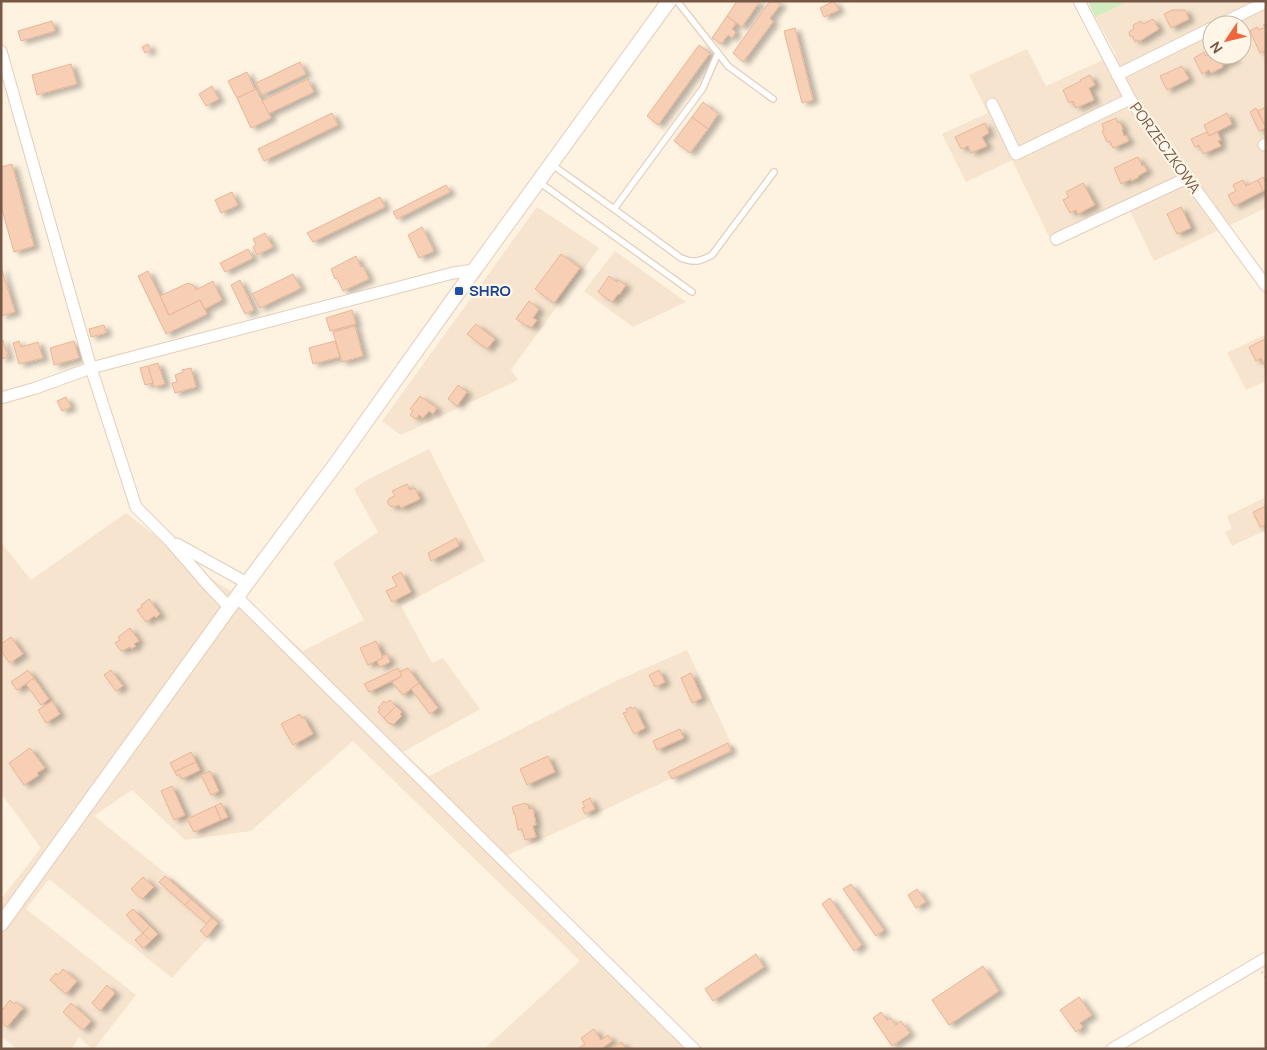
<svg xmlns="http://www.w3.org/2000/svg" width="1267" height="1050" font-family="Manrope,sans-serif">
	<defs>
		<filter id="shadow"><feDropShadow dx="5.5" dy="3" stdDeviation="2.5" flood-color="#0004"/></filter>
	</defs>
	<rect width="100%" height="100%" fill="#fef2e0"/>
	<g fill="#f6e4ce" fill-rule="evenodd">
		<path d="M1129,1H1266V208L1154,261L1130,211L1054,247L1012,160L966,182L942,134L988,113L969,75L1027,49L1046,86L1116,54L1095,17ZM1212,25H1242V55H1212Z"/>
		<polygon points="537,207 599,248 511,370 518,380 401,435 382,421"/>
		<polygon points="615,251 686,302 633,327 584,291"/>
		<polygon points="1266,334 1266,381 1246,390 1227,353"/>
		<polygon points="429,449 485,561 401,606 432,663 443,658 480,709 403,752 429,776 616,681 687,650 734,749 506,856 703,1049 484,1049 580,961 353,741 251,831 185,840 132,790 94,816 224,920 172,978 49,879 26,909 136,995 94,1049 92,1049 79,1037 72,1049 17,1049 1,1036 1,899 41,848 1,793 1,542 31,580 126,513 217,583 244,598 303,651 364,620 333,563 378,532 354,489 365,481"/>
		<polygon points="1266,497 1266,530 1232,546 1225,532 1232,529 1227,516"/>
	</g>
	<polygon fill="#d1ecbe" points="1088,1 1129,1 1095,17"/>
	<g fill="#f6cfb5" stroke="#eab594" filter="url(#shadow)">
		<polygon points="737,1 760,1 742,27 727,16"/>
		<polygon points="770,1 776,1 781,4 770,18 773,22 743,62 733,53"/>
		<polygon points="834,1 839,10 824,17 820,8"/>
		<polygon points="1172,10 1185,10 1189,19 1171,28 1164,14"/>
		<polygon points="727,16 736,23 732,29 736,32 732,38 728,35 721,44 712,38"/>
		<polygon points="1153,19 1159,29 1140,41 1138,40 1135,42 1133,37 1130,36 1129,33 1130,31 1134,29 1133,25 1141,21 1143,24"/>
		<polygon points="52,21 55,31 21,41 18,31"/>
		<polygon points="1266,24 1266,50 1260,53 1250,31 1257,27 1259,30 1265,27 1263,25"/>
		<polygon points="795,28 813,100 802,103 784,31"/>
		<polygon points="148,44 151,50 145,53 142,47"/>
		<polygon points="699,45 710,53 658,125 647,116"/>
		<polygon points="1204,52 1206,56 1212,53 1212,55 1233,55 1235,59 1222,65 1223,67 1211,73 1209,70 1202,74 1194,58"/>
		<polygon points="300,62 306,74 262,95 256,83"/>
		<polygon points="71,64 77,84 37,95 32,75"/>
		<polygon points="1182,66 1189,79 1167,90 1160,76"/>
		<polygon points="247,72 255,90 237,98 228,81"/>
		<polygon points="1090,75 1095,85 1089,88 1094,100 1076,108 1073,101 1069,103 1063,90 1081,81 1080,80"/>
		<polygon points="308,79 314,92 268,114 262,101"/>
		<polygon points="212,86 219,99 206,106 199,94"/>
		<polygon points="256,89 271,118 251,128 237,98"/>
		<polygon points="703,102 718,114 708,129 692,117"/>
		<polygon points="1266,107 1266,128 1258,111"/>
		<polygon points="1256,108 1266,128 1259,131 1250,112"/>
		<polygon points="332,113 338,125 264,161 258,149"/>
		<polygon points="1227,113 1232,124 1209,136 1204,125"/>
		<polygon points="692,117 708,129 690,153 674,141"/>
		<polygon points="1116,118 1118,123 1120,122 1123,129 1122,130 1124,136 1126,135 1129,141 1113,148 1110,141 1107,142 1102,131 1104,130 1102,124"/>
		<polygon points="985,123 989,133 982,137 987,146 971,153 968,146 961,149 955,137"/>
		<polygon points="1207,132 1209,136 1217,132 1221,140 1218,141 1221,146 1203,154 1199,145 1195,147 1191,139"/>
		<polygon points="1138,157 1142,166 1144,165 1147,171 1138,176 1139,177 1131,181 1131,179 1121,184 1114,168"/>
		<polygon points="12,164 34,246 14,252 1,206 1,167"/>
		<polygon points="1263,177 1266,183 1266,190 1263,191 1258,180"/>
		<polygon points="1243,180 1246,186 1258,180 1263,191 1234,206 1228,195 1236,191 1233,186 1234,184"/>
		<polygon points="1083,183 1095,205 1078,214 1076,210 1070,213 1063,200 1069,197 1066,192"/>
		<polygon points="446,185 450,192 397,219 393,212"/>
		<polygon points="232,192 238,205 221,213 215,200"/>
		<polygon points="380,197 385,207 313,242 307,233"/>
		<polygon points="1181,207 1191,228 1177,234 1167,214"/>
		<polygon points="422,227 434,251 419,258 408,235"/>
		<polygon points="265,233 273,247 257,255 253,247 256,245 253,239"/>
		<polygon points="248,249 253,258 225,272 220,263"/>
		<polygon points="561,254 580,268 554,303 535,289"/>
		<polygon points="356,256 361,267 363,266 369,279 343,291 337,278 335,279 331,269"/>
		<polygon points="1,267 15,312 1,316"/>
		<polygon points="148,271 169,315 200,300 207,314 166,334 138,276"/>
		<polygon points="293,274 301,288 260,308 252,294"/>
		<polygon points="609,276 617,282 618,280 626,285 619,295 618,294 612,302 598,292"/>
		<polygon points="240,280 254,310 245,314 231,285"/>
		<polygon points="213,281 222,300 205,309 200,300 169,315 160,296 188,283 193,285 196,290"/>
		<polygon points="529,301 539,309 533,318 537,320 531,328 528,325 527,326 516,319"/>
		<polygon points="352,310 356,324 330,331 326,318"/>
		<polygon points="476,324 495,339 487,349 467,334"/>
		<polygon points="104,325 106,333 91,337 89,329"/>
		<polygon points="355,326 363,356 342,362 333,332"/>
		<polygon points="1265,339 1266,339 1266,369 1261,358 1256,361 1249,347"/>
		<polygon points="3,340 8,357 1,359 1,341"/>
		<polygon points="19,341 21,347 38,342 43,358 19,364 13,343"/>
		<polygon points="74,341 79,358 54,365 50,348"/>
		<polygon points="335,341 340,357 313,364 309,348"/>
		<polygon points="158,363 165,384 154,387 148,366"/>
		<polygon points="148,366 153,383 145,385 140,368"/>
		<polygon points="191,368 196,387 175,393 172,383 177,382 175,375 183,372 182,370"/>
		<polygon points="458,385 467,392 457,406 448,399"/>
		<polygon points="420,396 437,408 433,414 429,411 423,418 419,415 416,419 410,415 413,411 410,409"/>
		<polygon points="66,397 71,407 62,411 57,401"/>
		<polygon points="407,484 410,490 415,488 420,499 401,508 399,505 394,507 390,506 387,502 390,498 395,496 392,491"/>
		<polygon points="1266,506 1266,525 1260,527 1253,512"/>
		<polygon points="456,538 459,546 431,561 428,553"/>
		<polygon points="401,572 411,592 392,602 386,591 397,586 392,577"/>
		<polygon points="149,599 160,614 156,618 154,616 146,622 137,610 142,607 141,605"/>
		<polygon points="130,628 139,641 134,644 136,646 131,649 130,647 121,651 115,643 120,640 118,637"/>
		<polygon points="11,637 23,654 10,663 1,651 1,644"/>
		<polygon points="376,641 383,658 368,665 360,648"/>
		<polygon points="387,654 390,662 380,667 377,661 383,658 382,656"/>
		<polygon points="398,668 402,676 369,692 364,684"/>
		<polygon points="408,668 419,683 403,695 392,682 402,676 400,672"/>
		<polygon points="28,670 34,678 17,690 11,682"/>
		<polygon points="111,670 123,686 116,691 104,675"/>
		<polygon points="659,670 665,682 655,687 649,675"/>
		<polygon points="691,673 702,698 692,703 681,678"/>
		<polygon points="34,678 49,699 41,705 26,684"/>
		<polygon points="419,683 438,708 430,714 411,689"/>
		<polygon points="390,700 396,706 384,718 378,712 380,709 378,708 384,701 386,703"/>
		<polygon points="52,701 60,714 46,723 38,710"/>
		<polygon points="396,706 402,712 400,714 402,716 393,725 391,723 390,724 384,718"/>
		<polygon points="631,707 632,709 635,707 645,728 634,734 623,713 627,712 626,709"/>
		<polygon points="300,714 302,718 304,717 313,734 293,745 281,724"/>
		<polygon points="680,729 684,738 657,750 653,741"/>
		<polygon points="728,743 731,751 672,779 668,772"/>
		<polygon points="30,748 45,768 37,773 39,775 24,785 9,763"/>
		<polygon points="191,752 196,762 175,772 170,763"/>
		<polygon points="548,756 555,772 527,785 520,769"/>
		<polygon points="196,762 200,770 182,779 179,774 177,776 175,772"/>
		<polygon points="210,771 219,791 211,795 201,775"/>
		<polygon points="172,786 185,815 174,820 161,791"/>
		<polygon points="590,798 595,809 585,814 582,808 585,807 582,802"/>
		<polygon points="221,803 228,817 221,820 215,806"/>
		<polygon points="525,803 525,804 528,804 529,809 533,808 536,825 533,826 536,837 525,840 522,829 518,830 515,814 514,814 512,807"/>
		<polygon points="215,806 221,820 194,832 187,819"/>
		<polygon points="165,876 191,899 185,905 159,882"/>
		<polygon points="143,877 154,887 142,899 131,889"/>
		<polygon points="851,884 884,930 876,936 843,889"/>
		<polygon points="917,889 926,902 916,908 908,895"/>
		<polygon points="830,898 862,945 854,951 822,904"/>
		<polygon points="191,899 212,918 207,924 185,905"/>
		<polygon points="133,909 150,926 143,933 126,915"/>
		<polygon points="212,918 218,923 207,937 200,931"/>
		<polygon points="150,926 158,934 151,941 143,933"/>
		<polygon points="143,933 151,941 143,948 135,940"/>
		<polygon points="756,954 764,967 713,1001 705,989"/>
		<polygon points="983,966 999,991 949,1025 932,1000"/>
		<polygon points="63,969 77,981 66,994 50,980 56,973 58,975"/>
		<polygon points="107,985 115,993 100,1011 92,1003"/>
		<polygon points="1079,997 1092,1015 1080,1023 1083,1027 1076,1032 1060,1010"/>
		<polygon points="10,1000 14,1004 16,1002 23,1008 7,1027 1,1022 1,1008 3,1009"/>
		<polygon points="71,1003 91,1021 83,1030 63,1012"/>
		<polygon points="881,1012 887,1020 891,1018 896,1025 901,1021 910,1033 892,1046 873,1018"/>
		<polygon points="594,1029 601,1040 608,1035 612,1041 601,1049 580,1049 579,1048 585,1044 581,1038"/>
		<polygon points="622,1042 626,1049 610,1049 610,1048"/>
	</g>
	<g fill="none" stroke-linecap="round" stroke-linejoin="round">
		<g stroke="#e3cebb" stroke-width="8">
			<g id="service">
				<polyline points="718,53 728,66 773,99"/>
				<polyline points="551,164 614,209 703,88 718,53 677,1"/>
				<polyline points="539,182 692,292"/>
				<path d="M614,209L681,258C694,263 699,262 712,255L774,172"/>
			</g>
		</g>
		<g stroke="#e3cebb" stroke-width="13">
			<g id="minor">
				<polyline points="1079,1 1130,99 1266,286"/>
				<polyline points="1219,25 1266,2"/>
				<polyline points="1,51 91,368 136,507 169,540 208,585 230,608"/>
				<polyline points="1117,75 1212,28"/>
				<polyline points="992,104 1016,154 1130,99"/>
				<polyline points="1264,145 1266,144"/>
				<polyline points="1056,239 1187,178"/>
				<polyline points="1,398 36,388 91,368 453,273 474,270"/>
				<polyline points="177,544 247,583"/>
				<polyline points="237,597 694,1049"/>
				<polyline points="1112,1049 1266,958"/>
			</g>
		</g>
		<g stroke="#e3cebb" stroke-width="16">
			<polyline id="tertiary" points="1,924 247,583 335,465 459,291 669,1"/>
		</g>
		<polyline stroke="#dab299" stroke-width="2" stroke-dasharray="1 4" stroke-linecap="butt" points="1262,972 1266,979"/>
		<use href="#service" stroke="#fff" stroke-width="5.5"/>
		<use href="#minor" stroke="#fff" stroke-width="11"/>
		<use href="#tertiary" stroke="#fff" stroke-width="14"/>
	</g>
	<rect fill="#1a4fb4" stroke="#fff6e8" stroke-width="2" x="454" y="286" width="10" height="10" rx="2.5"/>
	<g text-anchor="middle" stroke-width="4.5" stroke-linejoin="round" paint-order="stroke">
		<g font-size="15" fill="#775745" stroke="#fff6e8">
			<text transform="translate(1165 148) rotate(54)" y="5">PORZECZKOWA</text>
		</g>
		<g font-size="15" font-weight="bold" fill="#164399" stroke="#fff6e8" text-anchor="start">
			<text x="469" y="296">SHRO</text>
		</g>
	</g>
	<rect width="1267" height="1050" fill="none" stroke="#775745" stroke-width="5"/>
	<g transform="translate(1227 40) rotate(235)"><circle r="24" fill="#fff6e8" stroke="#c9b6a7"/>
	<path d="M0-4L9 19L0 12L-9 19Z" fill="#f3643a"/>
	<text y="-8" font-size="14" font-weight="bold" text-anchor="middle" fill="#775745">N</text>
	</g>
</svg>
